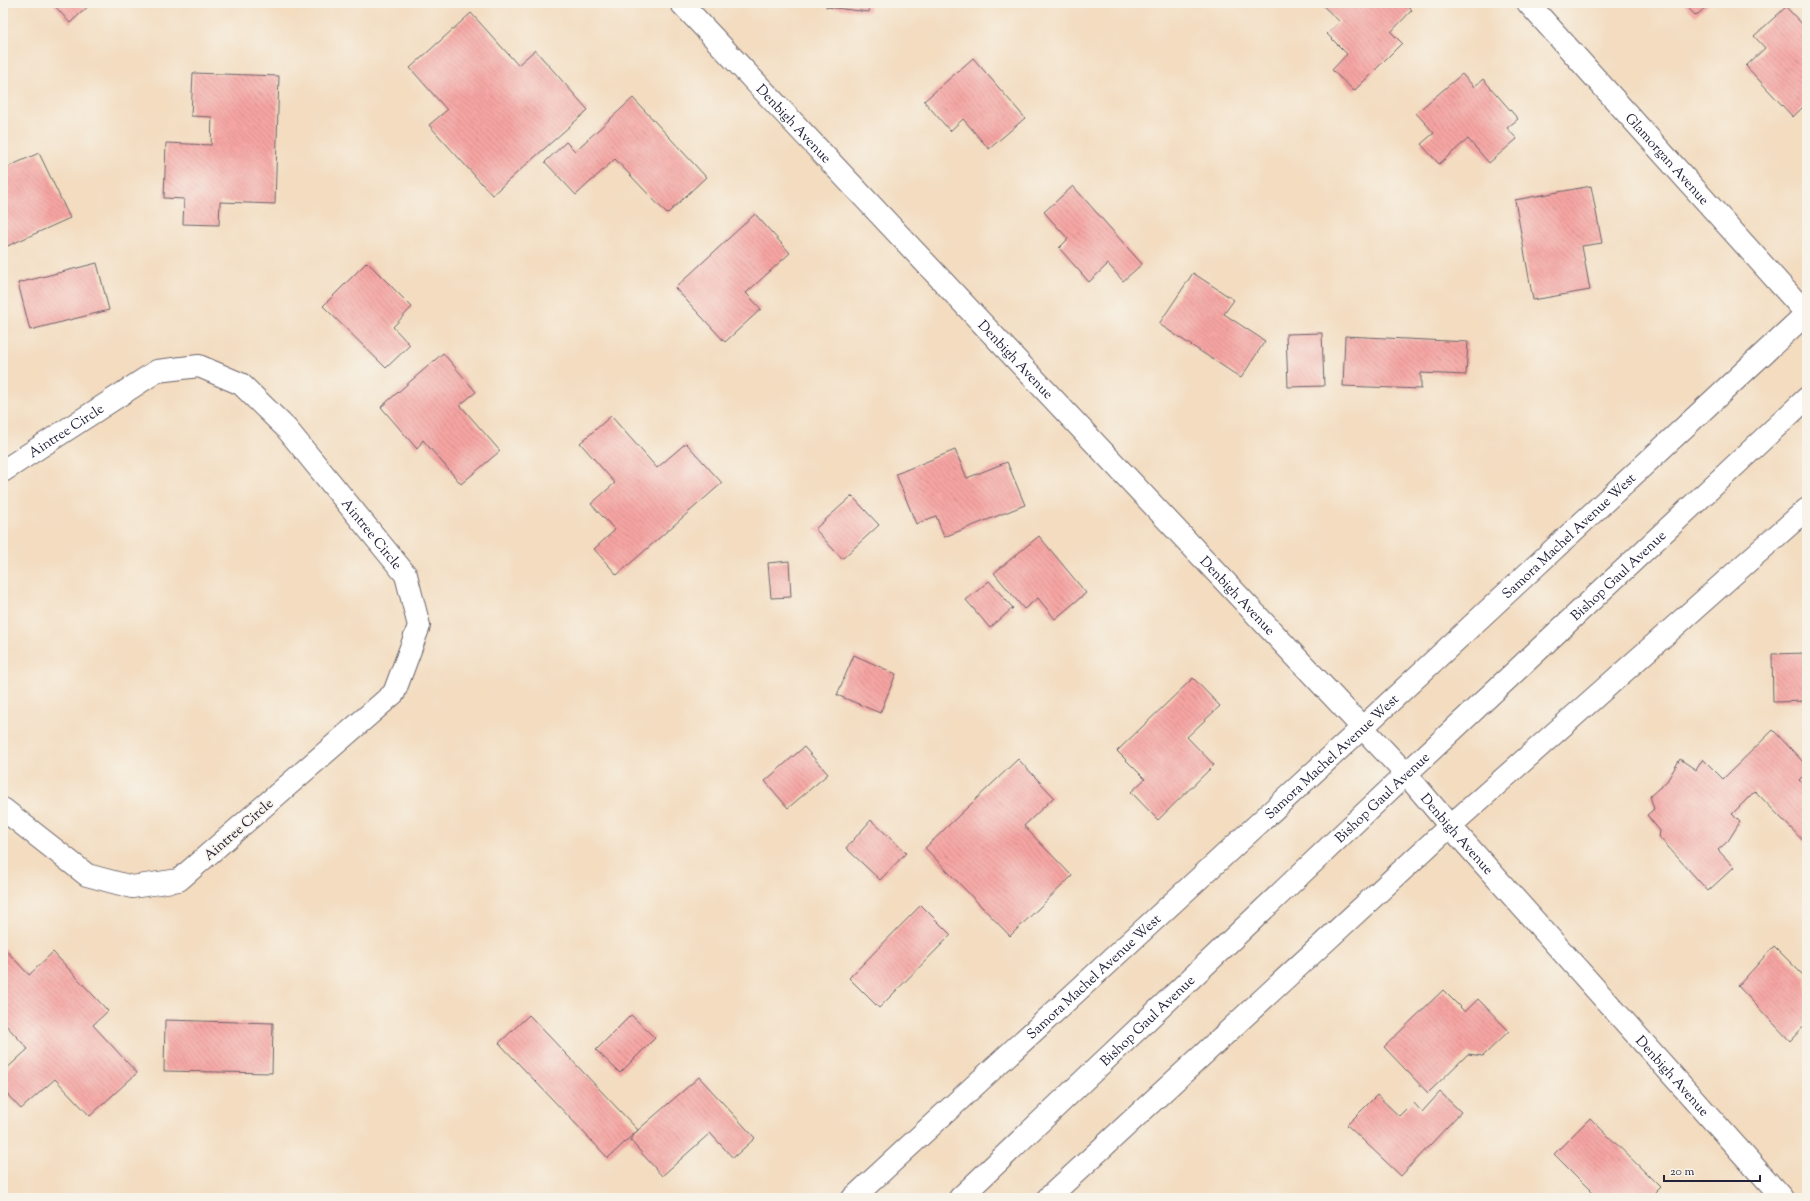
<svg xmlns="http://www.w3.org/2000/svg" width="1810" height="1201" font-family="'Sorts Mill Goudy',serif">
	<defs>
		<pattern id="building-back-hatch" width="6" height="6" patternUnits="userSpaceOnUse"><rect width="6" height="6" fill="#f6a5a3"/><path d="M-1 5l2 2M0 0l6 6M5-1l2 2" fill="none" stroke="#c78686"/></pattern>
	</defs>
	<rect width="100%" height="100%" fill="#f7f3e8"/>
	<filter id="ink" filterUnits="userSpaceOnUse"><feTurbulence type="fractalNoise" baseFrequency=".025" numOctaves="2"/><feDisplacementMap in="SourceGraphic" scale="8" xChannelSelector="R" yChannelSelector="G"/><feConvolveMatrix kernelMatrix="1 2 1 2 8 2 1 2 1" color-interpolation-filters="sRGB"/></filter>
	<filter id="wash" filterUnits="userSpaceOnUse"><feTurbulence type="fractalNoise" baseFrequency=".012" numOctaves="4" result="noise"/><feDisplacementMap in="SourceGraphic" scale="16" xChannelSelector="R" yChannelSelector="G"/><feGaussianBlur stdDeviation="0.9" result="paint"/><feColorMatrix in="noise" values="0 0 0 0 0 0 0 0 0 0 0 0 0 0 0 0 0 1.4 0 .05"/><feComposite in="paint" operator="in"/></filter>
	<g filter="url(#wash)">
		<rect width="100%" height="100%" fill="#f3dcc0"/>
		<g id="blocks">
			<g fill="url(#building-back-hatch)">
				<polygon points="52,3 92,3 70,23"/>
				<polygon points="827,3 870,3 869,12 826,7"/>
				<polygon points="1320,3 1404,3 1412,10 1391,32 1402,43 1354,91 1332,70 1347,54 1327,34 1340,22"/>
				<polygon points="1683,3 1710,3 1696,16"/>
				<polygon points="1786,7 1807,29 1807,103 1793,117 1746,66 1765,48 1754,36"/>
				<polygon points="471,13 518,65 535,50 588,110 492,195 429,125 447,110 410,68"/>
				<polygon points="973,58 1025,118 989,149 963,119 950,131 924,101"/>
				<polygon points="193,73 279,76 275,204 220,202 219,225 183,224 184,199 164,198 166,143 211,145 212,117 191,116"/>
				<polygon points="1462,74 1474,87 1483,79 1518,119 1507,128 1517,139 1489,163 1468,139 1439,164 1421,144 1434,133 1416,113"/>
				<polygon points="633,98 706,177 667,214 615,159 576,195 545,162 566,142 575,151"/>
				<polygon points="39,153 70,218 3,248 3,169"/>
				<polygon points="1073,186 1142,264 1123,281 1108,264 1089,282 1059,248 1068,239 1044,212"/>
				<polygon points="1591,186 1602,243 1582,246 1590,290 1533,300 1515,200"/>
				<polygon points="755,214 790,253 746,293 761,309 725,342 675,288"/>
				<polygon points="367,262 412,307 393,327 410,345 386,368 323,306"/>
				<polygon points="97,263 109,310 30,330 18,283"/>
				<polygon points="1193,273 1234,300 1224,314 1265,341 1241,378 1159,324"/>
				<polygon points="1322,333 1324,386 1288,387 1286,334"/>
				<polygon points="1345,336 1468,342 1466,375 1421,373 1421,389 1343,386"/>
				<polygon points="443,353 476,392 460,405 500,451 461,484 423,440 417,449 381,407"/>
				<polygon points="611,416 657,468 686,443 722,483 617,575 594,549 615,530 591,504 615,483 580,443"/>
				<polygon points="955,450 967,478 1007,462 1025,505 944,537 936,516 916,524 896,474"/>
				<polygon points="852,496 879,525 842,559 815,529"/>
				<polygon points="1039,536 1086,593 1055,619 1038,598 1024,609 994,573"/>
				<polygon points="789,561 791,597 771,598 768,563"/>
				<polygon points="989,581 1013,608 990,628 966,600"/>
				<polygon points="1807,653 1807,701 1773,702 1772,654"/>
				<polygon points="854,655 896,674 880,713 837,695"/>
				<polygon points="1193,678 1220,706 1187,737 1214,765 1158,820 1131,792 1145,779 1117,751"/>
				<polygon points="1773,730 1807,766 1807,772 1799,780 1807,788 1807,845 1755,791 1732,814 1740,822 1728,841 1718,850 1734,867 1708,891 1659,837 1660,831 1647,815 1654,809 1650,796 1667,781 1680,759 1696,770 1703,759 1723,779"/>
				<polygon points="804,747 828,774 788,808 765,781"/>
				<polygon points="1018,759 1054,797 1024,826 1072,876 1010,936 925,848"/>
				<polygon points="871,820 906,853 880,880 846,848"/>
				<polygon points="921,905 951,935 879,1008 849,978"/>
				<polygon points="1774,946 1807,979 1807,1023 1790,1041 1738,986"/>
				<polygon points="5,949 29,975 53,952 108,1011 93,1025 137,1073 90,1116 55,1079 21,1109 3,1090 3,1072 28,1049 3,1022 3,952"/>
				<polygon points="1443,990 1465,1012 1478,999 1509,1031 1483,1056 1468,1054 1428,1093 1384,1047"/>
				<polygon points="529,1015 638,1130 608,1158 499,1043"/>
				<polygon points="631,1015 655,1038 620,1073 596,1050"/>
				<polygon points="165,1020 273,1023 272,1073 164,1071"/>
				<polygon points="699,1077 755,1138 733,1158 710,1133 662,1176 630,1140 638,1130"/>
				<polygon points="1440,1092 1461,1112 1401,1176 1347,1125 1377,1095 1399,1116 1413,1102 1422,1112"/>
				<polygon points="1590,1118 1660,1187 1649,1198 1592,1198 1595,1195 1554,1154"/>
			</g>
		</g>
	</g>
	<g filter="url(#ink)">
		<use href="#blocks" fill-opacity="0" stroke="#6b636a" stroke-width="1"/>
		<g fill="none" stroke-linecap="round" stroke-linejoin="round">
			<g stroke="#6b636a" stroke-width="24">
				<g id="street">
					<path id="s1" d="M681,3L1406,774L1450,826L1782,1198"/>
					<path id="s2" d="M1528,3L1807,314"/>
					<path id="s3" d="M3,471L157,371L199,366L241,384L286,428L406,575L419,626L394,693L179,880L132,887L87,875L3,809"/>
					<path id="s4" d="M853,1198L1362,728L1807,313"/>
					<polyline points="1048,1198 1450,826 1807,509"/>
				</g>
			</g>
			<g stroke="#6b636a" stroke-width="24">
				<g id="secondary">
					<path id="s5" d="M960,1198L1406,774L1807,398"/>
				</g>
			</g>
			<use href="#street" stroke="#fff" stroke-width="22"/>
			<use href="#secondary" stroke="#fff" stroke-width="22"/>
		</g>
	</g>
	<g text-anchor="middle" stroke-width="3.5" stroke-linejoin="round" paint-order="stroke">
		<g font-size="14" fill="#22223b" stroke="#f7f3e8">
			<text dy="5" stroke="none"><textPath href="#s1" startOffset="165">Denbigh Avenue</textPath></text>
			<text dy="5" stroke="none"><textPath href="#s2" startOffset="209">Glamorgan Avenue</textPath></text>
			<text dy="5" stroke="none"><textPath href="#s1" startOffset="489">Denbigh Avenue</textPath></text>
			<text dy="5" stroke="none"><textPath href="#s3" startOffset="75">Aintree Circle</textPath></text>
			<text dy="5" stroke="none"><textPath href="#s3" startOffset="471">Aintree Circle</textPath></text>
			<text dy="5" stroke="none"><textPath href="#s4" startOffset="975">Samora Machel Avenue West</textPath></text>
			<text dy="5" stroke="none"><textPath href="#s5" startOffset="906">Bishop Gaul Avenue</textPath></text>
			<text dy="5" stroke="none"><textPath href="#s1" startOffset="813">Denbigh Avenue</textPath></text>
			<text dy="5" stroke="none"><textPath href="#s4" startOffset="651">Samora Machel Avenue West</textPath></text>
			<text dy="5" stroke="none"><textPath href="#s5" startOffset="582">Bishop Gaul Avenue</textPath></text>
			<text transform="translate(238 829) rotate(-41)" y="5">Aintree Circle</text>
			<text dy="5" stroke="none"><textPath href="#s1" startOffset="1137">Denbigh Avenue</textPath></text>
			<text dy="5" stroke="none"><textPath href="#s4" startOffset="327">Samora Machel Avenue West</textPath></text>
			<text dy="5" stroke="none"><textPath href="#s5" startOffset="258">Bishop Gaul Avenue</textPath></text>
			<text dy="5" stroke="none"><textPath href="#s1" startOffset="1461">Denbigh Avenue</textPath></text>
		</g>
	</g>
	<rect width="1810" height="1201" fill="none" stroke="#f7f3e8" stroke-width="16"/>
	<path d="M1664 1175v6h96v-6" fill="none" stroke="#22223b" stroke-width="2"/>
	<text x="1670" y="1175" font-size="12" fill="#22223b" stroke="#f7f3e8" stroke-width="3" paint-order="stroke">20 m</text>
</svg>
